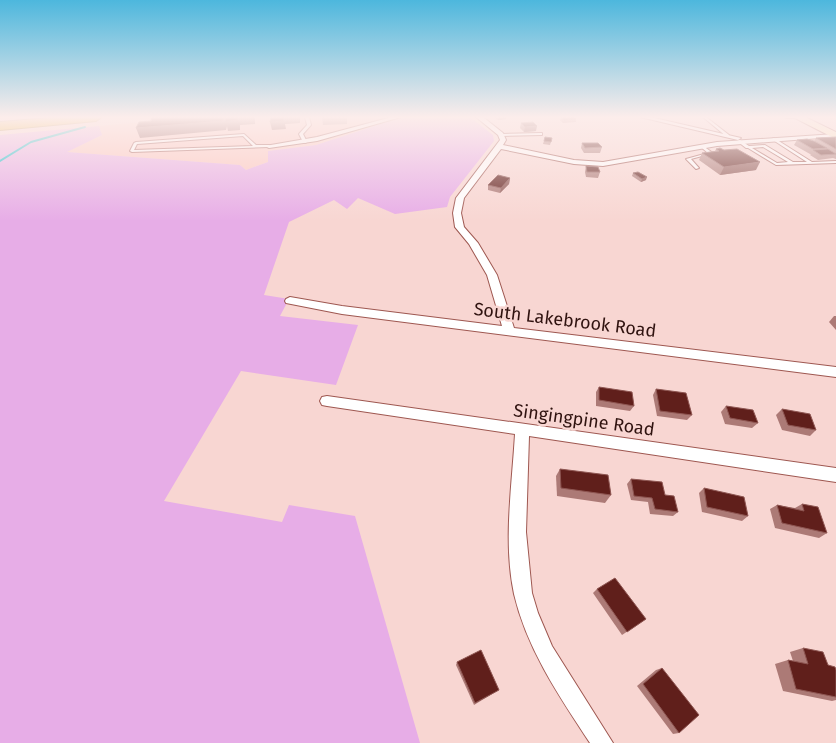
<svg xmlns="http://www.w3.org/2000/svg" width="836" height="743" font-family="'Fira Sans',sans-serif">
	<rect width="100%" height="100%" fill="#f8d6d2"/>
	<polygon fill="#fcc6bf" points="197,117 402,117 316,145 268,151 268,162 246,170 240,165 66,152 102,135 99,126"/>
	<polygon fill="#e7ade7" points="402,117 470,117 493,135 494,141 450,197 447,207 395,214 358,198 347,209 334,200 289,222 264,295 289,299 280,316 358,325 336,385 241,371 164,501 282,522 289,505 355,516 420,743 0,743 0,135 99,126 102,135 67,152 240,165 246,170 268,162 268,151 316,145"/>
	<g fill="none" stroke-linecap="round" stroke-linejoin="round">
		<polyline stroke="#05bbcc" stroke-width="2" points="0,161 31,142 85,127"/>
		<g stroke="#9e5750" stroke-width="2">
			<g id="lane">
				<polygon points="305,117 309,117 311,125 303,134 307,142 305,143 303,142 299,134 307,125"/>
				<polygon points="703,117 706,117 729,135 729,137 727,137"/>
				<polygon points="785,117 801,117 799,118 786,118"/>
				<polygon points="541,133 542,133 542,135 502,136 500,135 502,134"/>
				<path d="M244,134L256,145H269L271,146L269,147L132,152L130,151L134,143L136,142ZM243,136L253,146L134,150L137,144Z"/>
				<path d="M774,138L812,162L836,161V163L776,165L748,148H746L737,141L740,140L749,146L765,145L793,162H807L773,140L772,139ZM763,147L788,162L777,163L752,148Z"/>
				<polygon points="703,146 713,153 691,159 699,168 696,169 686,159 708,153 702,148 701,147"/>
			</g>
		</g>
		<g stroke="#9e5750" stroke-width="2">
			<g id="street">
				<polygon points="392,117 401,117 317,141 269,148 265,146 317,137"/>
				<polygon points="476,117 483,117 503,133 506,140 503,145 574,160 603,162 717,142 835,134 835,136 833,137 717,146 603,166 574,164 501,149 464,198 461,213 464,227 478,243 497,275 514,328 836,367 836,377 342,314 286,303 285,301 286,299 290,297 342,306 502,326 487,275 469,244 455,227 453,213 456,198 500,140 498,135"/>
				<polygon points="640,117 650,117 741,138 738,140"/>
				<path d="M327,396L836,468V482L529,436L526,532L532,593L538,613L552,646L613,743H590C559,696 527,649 514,594C503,542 512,486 515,434L327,406L322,405L320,401L322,397Z"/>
			</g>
		</g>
		<g stroke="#9e5750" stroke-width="2">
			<polygon id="secondary" points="793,117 805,117 836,132 836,139"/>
		</g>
		<g stroke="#a67b1b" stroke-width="2">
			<polygon id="highway" points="60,117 102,117 96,121 0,130 0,122"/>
		</g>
		<use href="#lane" fill="#fff" fill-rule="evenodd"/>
		<use href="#street" fill="#fff" fill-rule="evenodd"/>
		<use href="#secondary" fill="#f8e8bc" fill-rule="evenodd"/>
		<use href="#highway" fill="#e6b321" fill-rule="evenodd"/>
	</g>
	<g fill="#ac7a76">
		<polygon points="322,117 347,117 347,124 323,125"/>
		<polygon points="494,117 506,117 506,119 498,120"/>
		<polygon points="561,117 576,119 576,122 563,123 560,120"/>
		<polygon points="521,123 536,131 524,132 520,128"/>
		<polygon points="545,137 552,138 550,145 543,144"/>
		<polygon points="836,137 836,159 833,158 818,160 810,155 811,154 810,154 794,145 797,140 814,141 816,138"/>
		<polygon points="582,143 602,147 600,153 584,153 581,148"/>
		<polygon points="716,149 724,150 756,170 720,175 699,160 702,153 715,151"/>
		<polygon points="586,166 600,172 598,178 586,177 585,172"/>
		<polygon points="633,173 646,180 641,182 632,176"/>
		<polygon points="510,178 509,184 500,193 488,190 488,185"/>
		<polygon points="834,316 836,316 836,330 829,322"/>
		<polygon points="599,387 634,406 630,411 596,406 596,392"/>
		<polygon points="656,389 692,415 687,420 657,416 653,395"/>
		<polygon points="726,406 758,423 752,428 725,424 721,412"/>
		<polygon points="782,409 816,430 810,436 782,430 776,415"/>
		<polygon points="560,469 611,495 605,503 557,496 556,476"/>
		<polygon points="631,479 665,495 678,512 673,516 650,514 648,502 631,500 627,484"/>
		<polygon points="704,488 748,516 742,521 702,512 699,493"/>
		<polygon points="802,504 827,533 819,538 775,528 770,509 777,505 795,508"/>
		<polygon points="597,589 646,619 622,635 593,593"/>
		<polygon points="803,648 828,665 836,670 836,700 832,701 783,691 775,664 788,660 793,661 790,652"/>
		<polygon points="457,662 497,691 474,705 456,665"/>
		<polygon points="662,668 679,733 673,734 637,686 656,670"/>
	</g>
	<g fill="#8e5652">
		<polygon points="224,117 255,117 255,124 240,125 240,130 228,131 227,126 226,130 140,138 136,128"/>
		<polygon points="284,117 300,117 300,123 285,124 286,129 272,130 270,122"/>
		<polygon points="506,117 506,119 498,120 499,118"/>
		<polygon points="537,126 536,131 524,132 525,127"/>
		<polygon points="760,162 756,170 720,175 724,167"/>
		<polygon points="647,177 646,180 641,182 642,179"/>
		<polygon points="510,178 509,184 500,193 501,188"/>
	</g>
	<g fill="#601f1b" stroke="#8e5652">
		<polygon points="152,117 224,117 223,121 136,128 139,122 151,121"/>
		<polygon points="226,117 237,117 237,120 225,122"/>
		<polygon points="271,117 284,117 284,121 270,122"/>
		<polygon points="561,117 573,117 576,119 564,120"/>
		<polygon points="533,122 537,126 525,127 521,123"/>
		<polygon points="545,137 552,138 551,142 544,141"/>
		<polygon points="836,137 836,149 816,138"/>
		<polygon points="807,139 814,141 827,148 813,149 797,140"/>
		<polygon points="582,143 598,143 602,147 585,148"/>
		<polygon points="720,148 724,150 737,149 760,162 724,167 702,153 719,151 716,149"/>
		<polygon points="828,149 836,154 821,155 813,150"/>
		<polygon points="586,166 598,167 600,172 587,172"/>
		<polygon points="638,172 647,177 642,179 633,173"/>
		<polygon points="498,175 510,178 501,188 488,185"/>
		<polygon points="599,387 632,392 634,406 599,400"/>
		<polygon points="656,389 686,393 692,415 660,411"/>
		<polygon points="726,406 753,410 758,423 730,418"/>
		<polygon points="782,409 810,414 816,430 788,425"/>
		<polygon points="560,469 608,475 611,495 561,488"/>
		<polygon points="631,479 662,482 665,495 674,496 678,512 655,509 652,498 634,496"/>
		<polygon points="704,488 744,497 748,516 707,507"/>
		<polygon points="802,504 818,507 827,533 782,523 777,505 804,511"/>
		<polygon points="615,578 646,619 627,632 597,589"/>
		<polygon points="803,648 823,652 828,665 835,667 836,670 836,697 796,689 788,660 808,664"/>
		<polygon points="481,650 499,690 475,703 457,662"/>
		<polygon points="662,668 699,715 679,733 643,684"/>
	</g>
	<linearGradient id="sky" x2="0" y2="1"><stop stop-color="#4db7dd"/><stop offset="0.53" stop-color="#fcedeb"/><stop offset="1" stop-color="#fcedeb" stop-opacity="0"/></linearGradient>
	<rect width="836" height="221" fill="url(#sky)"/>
	<g text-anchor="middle" stroke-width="5" stroke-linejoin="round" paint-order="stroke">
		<g font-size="18" fill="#301310" stroke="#f8d6d2">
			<text transform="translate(565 320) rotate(7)" y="6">South Lakebrook Road</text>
			<text transform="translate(584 420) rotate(8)" y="6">Singingpine Road</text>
		</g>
	</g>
</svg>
